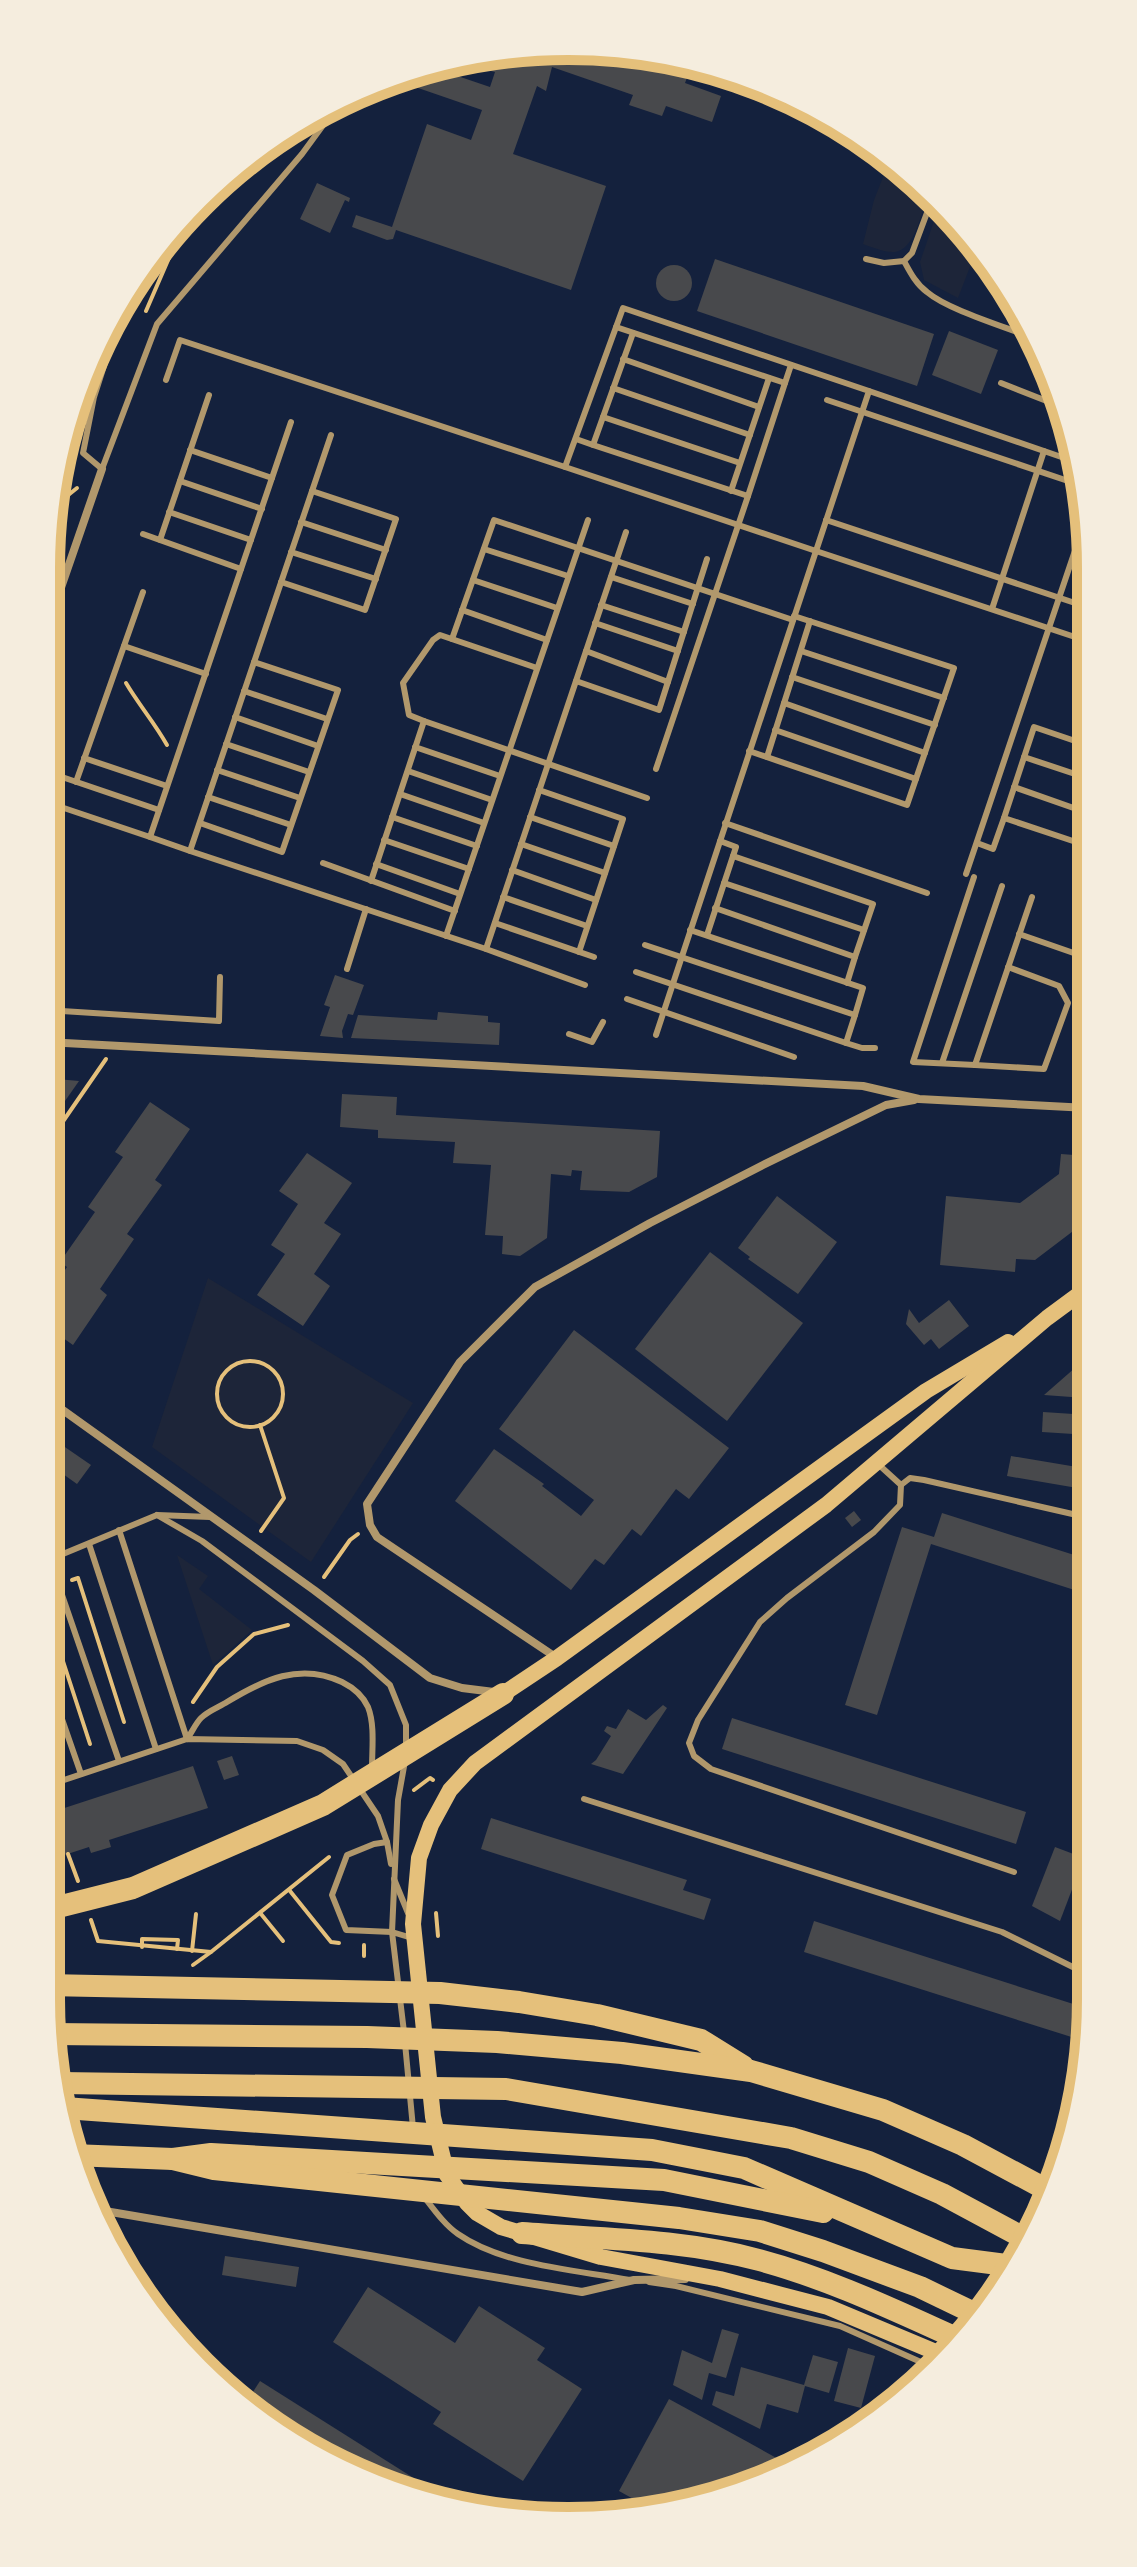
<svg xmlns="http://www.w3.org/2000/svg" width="1137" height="2567" font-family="Helvetica,sans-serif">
	<rect width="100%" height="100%" fill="#14213d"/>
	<g fill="#1d2539">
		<path d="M889,162L927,198C921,213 915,249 895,252C885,253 872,247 863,244L874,200Z"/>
		<polygon points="938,209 978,246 958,298 924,280 920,262"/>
		<polygon points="208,1278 413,1403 311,1562 152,1447"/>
		<polygon points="177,1555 208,1576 199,1589 252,1630 213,1665"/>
	</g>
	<g fill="#48494c">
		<polygon points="535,47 637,51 697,65 696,68 691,67 685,83 721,96 712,122 666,106 662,116 629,105 633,95 552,67 546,91 537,86 513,154 606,186 571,290 396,230 393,239 387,240 352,227 356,215 392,227 427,124 471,140 482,110 392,79 428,66 490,87 495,72 483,69 489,55"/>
		<polygon points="317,183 350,198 349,202 345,200 330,233 300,219"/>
		<polygon points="715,259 934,334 917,386 697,311"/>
		<circle cx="674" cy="283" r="18"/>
		<polygon points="949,331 998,350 981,394 932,375"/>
		<polygon points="335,975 364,985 353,1015 348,1014 342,1031 343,1038 320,1036 330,1007 324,1005"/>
		<polygon points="438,1012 488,1016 488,1022 500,1023 499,1045 351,1038 358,1015 437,1020"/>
		<polygon points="46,1078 79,1081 58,1111 46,1110"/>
		<polygon points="342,1094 397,1097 396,1115 660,1131 657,1177 629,1192 580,1190 582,1171 572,1170 571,1176 551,1174 547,1238 520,1256 502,1254 503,1236 485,1235 491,1165 453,1163 455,1142 378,1138 378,1130 340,1127"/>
		<polygon points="150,1102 190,1129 155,1180 162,1185 127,1234 134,1239 100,1289 107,1295 73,1345 46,1326 46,1298 67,1267 60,1262 95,1212 88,1207 123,1157 115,1152"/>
		<polygon points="307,1153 352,1183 324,1223 341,1234 314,1274 330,1286 303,1326 257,1295 285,1254 271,1245 298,1204 279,1191"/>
		<polygon points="1061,1154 1088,1156 1089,1219 1035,1260 1016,1259 1015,1272 940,1265 946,1196 1020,1203 1059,1174"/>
		<polygon points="777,1196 837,1242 798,1294 748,1259 750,1257 738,1248"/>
		<polygon points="710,1252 803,1323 727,1421 635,1349"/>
		<polygon points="949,1300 969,1326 939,1349 931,1339 924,1345 906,1324 909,1309 919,1323"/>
		<polygon points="574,1330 729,1448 689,1499 676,1489 641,1536 632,1529 604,1565 595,1559 571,1590 455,1501 494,1449 544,1484 542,1486 581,1516 594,1500 499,1429"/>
		<polygon points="1076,1367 1089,1368 1089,1400 1085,1400 1085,1398 1044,1395"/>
		<polygon points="1043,1412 1089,1415 1089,1435 1042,1432"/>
		<polygon points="46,1434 91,1465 77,1484 46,1462"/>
		<polygon points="1011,1456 1089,1469 1089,1490 1007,1476"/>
		<polygon points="854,1511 861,1520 852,1527 845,1518"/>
		<polygon points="942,1513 1090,1560 1090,1595 931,1544 877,1715 845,1705 902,1527 934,1537"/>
		<polygon points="663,1705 667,1708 623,1774 591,1764 596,1760 611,1736 604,1731 607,1726 616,1729 628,1709 646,1720"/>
		<polygon points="732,1718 1026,1812 1016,1844 722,1749"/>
		<polygon points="232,1756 239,1775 224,1780 217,1761"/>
		<polygon points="1084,1765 1090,1766 1090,1791 1076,1788"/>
		<polygon points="193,1766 208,1808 109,1840 111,1847 91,1853 89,1847 46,1861 46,1814"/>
		<polygon points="491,1818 687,1880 683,1890 711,1899 704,1920 481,1849"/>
		<polygon points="1055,1847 1084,1858 1060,1921 1032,1906"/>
		<polygon points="814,1921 1089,2009 1084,2041 804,1952"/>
		<polygon points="225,2256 299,2267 296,2287 222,2275"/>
		<polygon points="368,2287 455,2343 479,2306 545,2348 537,2360 582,2389 523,2481 433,2424 441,2412 333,2342"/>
		<polygon points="161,2317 198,2341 190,2354 175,2343"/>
		<polygon points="722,2329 739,2334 726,2378 709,2373 702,2400 673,2385 682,2350 712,2363"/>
		<polygon points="848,2348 875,2356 861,2408 834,2401"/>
		<polygon points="813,2355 838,2362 829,2393 805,2386 798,2413 767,2404 760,2429 712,2405 716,2391 734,2396 741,2367 804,2385"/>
		<polygon points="260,2381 458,2506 457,2507 308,2451 247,2401"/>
		<polygon points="669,2399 746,2441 791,2466 670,2511 655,2511 619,2491"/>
	</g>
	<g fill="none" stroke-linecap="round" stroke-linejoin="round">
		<g stroke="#e5c07b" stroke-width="4">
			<polyline points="146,311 175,244 217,185"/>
			<polyline points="62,473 67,456"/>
			<polyline points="57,504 77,488"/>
			<path d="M126,683C139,705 154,722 167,745"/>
			<polyline points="46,1146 106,1059"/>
			<circle cx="250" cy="1394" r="33"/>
			<polyline points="260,1425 284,1498 261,1531"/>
			<polyline points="324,1577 350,1540 358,1534"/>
			<polyline points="72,1580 78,1578 124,1722"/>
			<polyline points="46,1609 90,1744"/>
			<polyline points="193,1702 217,1667 254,1634 288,1625"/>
			<polyline points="46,1738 52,1756"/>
			<polyline points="46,1758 59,1754"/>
			<polyline points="414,1790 430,1778 433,1780"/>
			<polyline points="68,1854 78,1881"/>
			<polyline points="290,1891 331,1942 339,1943"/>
			<polyline points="436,1913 438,1936"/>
			<polyline points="261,1914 283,1941"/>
			<polyline points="91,1920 98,1941 211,1952 329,1857"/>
			<polyline points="364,1945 364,1956"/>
			<polyline points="142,1947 142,1939 178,1940 177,1949"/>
			<polyline points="192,1951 196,1914"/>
			<polyline points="193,1965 211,1952"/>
		</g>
		<g stroke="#b1986c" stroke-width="6">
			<polyline points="866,259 884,263 904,261 912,253 931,202"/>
			<path d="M904,261C910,272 916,284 927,292C948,310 1006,327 1033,338"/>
			<polyline points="128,291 94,397 83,453 102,469 157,324 302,154 343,98"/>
			<polygon points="623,308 869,391 816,551 565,467"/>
			<polyline points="616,327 785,383 791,365"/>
			<polyline points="1018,332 1023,319"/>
			<polyline points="623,359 759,407"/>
			<polyline points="166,380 180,340 565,467"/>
			<polyline points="1001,383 1062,407"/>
			<polyline points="613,388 750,435"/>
			<polyline points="869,391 1073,461"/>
			<polyline points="827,400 1083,486"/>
			<polyline points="603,417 740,463"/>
			<polyline points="291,422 150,837 190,851 331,435"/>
			<polyline points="576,439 593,445 633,333"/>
			<polyline points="593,445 748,496 785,383"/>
			<polyline points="190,450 272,478"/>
			<polyline points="180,481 262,509"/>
			<polyline points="731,491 769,378"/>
			<polyline points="169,512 251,540"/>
			<polyline points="826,520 1087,607"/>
			<polyline points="301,522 386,550"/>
			<polyline points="143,534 241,569"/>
			<polyline points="160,540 209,395"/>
			<polyline points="484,549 568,576"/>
			<polyline points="291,552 376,579"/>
			<polyline points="611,577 693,604"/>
			<polyline points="473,580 557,608"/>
			<polyline points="281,582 365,610 396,519 312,491"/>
			<polyline points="1075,603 1087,570"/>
			<polyline points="601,605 684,632"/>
			<polyline points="992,609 1044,451"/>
			<polyline points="462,610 547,640"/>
			<polyline points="595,623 678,651"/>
			<polyline points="452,639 494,520 793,620"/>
			<polyline points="124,646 206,674"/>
			<polyline points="586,651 668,682"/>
			<polyline points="801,651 944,698"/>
			<polyline points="792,677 935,725"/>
			<polyline points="576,681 659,710 707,559"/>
			<polyline points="244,691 327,719"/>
			<polyline points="784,703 925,753"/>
			<polyline points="235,717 318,746"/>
			<polyline points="424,721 647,798"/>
			<polyline points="775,730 916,779"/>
			<polyline points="226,744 309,772"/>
			<polyline points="1087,745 1034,727 1004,818 1076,842 1087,805"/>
			<polyline points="415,747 500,776"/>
			<polyline points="749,751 907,805 954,668 794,616"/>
			<polyline points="767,757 810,621"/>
			<polyline points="1024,757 1087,778"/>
			<polyline points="84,758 167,786"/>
			<polyline points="656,769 748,496"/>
			<polyline points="217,770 300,798"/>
			<polyline points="408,771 492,800"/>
			<polyline points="59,776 159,810"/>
			<polyline points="76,782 143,592"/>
			<polyline points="1014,787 1085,812"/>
			<polyline points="539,790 623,819 579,952"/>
			<polyline points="400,794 484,823"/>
			<polyline points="208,797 291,825"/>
			<polyline points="46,802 150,837"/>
			<polyline points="392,817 477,846"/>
			<polyline points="530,817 614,846"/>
			<polyline points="200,823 282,852 338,690 254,662"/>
			<polyline points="725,823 927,893"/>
			<polyline points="384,840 469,869"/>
			<polyline points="977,843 993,849 1004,818"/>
			<polyline points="521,844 605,873"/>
			<polyline points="190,851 486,949 626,532"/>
			<polyline points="733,856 873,904 855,957"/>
			<polyline points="323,863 455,911"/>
			<polyline points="376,864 460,894"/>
			<polyline points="512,870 596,900"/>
			<polyline points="966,874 1087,515"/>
			<polyline points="974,877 913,1062 975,1065 1032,897"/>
			<polyline points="371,881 424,721 409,715 403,683 433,640 440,635 537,668"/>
			<polyline points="724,883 864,930"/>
			<polyline points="503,897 587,926"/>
			<polyline points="715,908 855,957 847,983"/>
			<polyline points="495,923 594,957"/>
			<polyline points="690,930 863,988 855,1015"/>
			<polyline points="1019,934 1088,958"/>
			<polyline points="707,935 736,847 720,841"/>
			<polyline points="446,936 588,520"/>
			<polyline points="486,949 585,985"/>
			<polyline points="347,969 366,909"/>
			<polyline points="636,972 846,1043 855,1015 645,945"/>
			<polyline points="627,999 794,1057"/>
			<polyline points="46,1010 219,1021 220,977"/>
			<polyline points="569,1034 592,1042 603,1022"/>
			<polyline points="656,1035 816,551 1087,641"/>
			<polyline points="846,1043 862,1048 875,1048"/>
			<polyline points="942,1063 1002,886"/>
			<polyline points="975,1065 1044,1069 1068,1003 1059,986 1008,967"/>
			<polyline points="878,1464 901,1485 900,1505 874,1532 787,1598 760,1622 698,1720 689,1743 694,1756 711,1769 1014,1872"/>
			<polyline points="901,1485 910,1478 924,1480 1090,1518"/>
			<polyline points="157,1515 202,1541 363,1661 390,1685 406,1725 406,1746"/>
			<polyline points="119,1530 187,1739"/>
			<polyline points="89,1544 156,1749"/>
			<polyline points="50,1560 119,1761"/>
			<polyline points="46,1561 157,1515 210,1517"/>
			<polyline points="46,1673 81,1774"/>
			<path d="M187,1739C192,1732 196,1723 201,1718C208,1711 219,1707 227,1702C263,1680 300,1662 342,1682C352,1687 363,1696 368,1707C375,1725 372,1749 372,1768"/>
			<polyline points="46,1786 187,1739 297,1741 323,1750 343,1764 378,1816 387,1842 391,1864"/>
			<polyline points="584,1799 1002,1932 1091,1976"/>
			<polyline points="387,1842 374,1844 347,1855 332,1895 346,1930 392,1932 412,1938"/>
			<polyline points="394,1879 408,1913"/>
			<polyline points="404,2032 392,1932 398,1800 405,1761"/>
			<polyline points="405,2043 413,2128"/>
			<path d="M425,2198C435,2211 445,2225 458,2234C504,2266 577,2270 630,2280"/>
			<polyline points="649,2282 676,2286 840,2326 932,2367"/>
		</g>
		<g stroke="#b1986c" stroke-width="8">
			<polyline points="46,631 102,469"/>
			<polyline points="46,1042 863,1086 919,1099 1088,1108"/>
			<polyline points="46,1398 314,1590 430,1678 462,1688 494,1692"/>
			<polyline points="557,1658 377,1537 370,1525 367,1504 460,1362 535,1287 650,1223 763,1165 886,1105 914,1100"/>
			<polyline points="99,2210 582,2292 634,2280 685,2279"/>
		</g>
		<g stroke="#e5c07b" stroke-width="16">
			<polyline points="503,1694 557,1658 926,1391 1008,1342"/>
			<polyline points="945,2356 828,2307 720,2279 601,2257 501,2227 477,2213 467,2203 447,2175 433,2117 413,1924 419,1858 431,1825 450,1790 475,1763 826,1505 1047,1318 1089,1287"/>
		</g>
		<g stroke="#e5c07b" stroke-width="22">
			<polyline points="46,1910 133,1888 323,1805 503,1694"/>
			<polyline points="46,1985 440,1993 519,2002 597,2015 701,2040 743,2066"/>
			<polyline points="52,2034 367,2037 497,2042 622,2053 751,2071 883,2110 963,2145 1049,2191"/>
			<polyline points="60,2083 506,2089 791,2138 869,2162 942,2194 1022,2237"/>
			<polyline points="64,2108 652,2150 744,2168 952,2258 1006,2265"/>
			<polyline points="72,2155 173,2159 211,2154 664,2180 823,2212"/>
			<polyline points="173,2159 214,2169 679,2218 760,2231 823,2251 920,2287 978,2315"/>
			<path d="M522,2233C601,2239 682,2239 759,2260C830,2279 896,2311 963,2341"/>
		</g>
	</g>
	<path d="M0 0H1137V2567H0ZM568 60H569A508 508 0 0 1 1077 568V1999A508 508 0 0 1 569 2507H568A508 508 0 0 1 60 1999V568A508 508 0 0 1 568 60Z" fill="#f5edde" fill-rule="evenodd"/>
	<path fill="none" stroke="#e5c07b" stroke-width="10" d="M568 60H569A508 508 0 0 1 1077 568V1999A508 508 0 0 1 569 2507H568A508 508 0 0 1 60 1999V568A508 508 0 0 1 568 60Z"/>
</svg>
